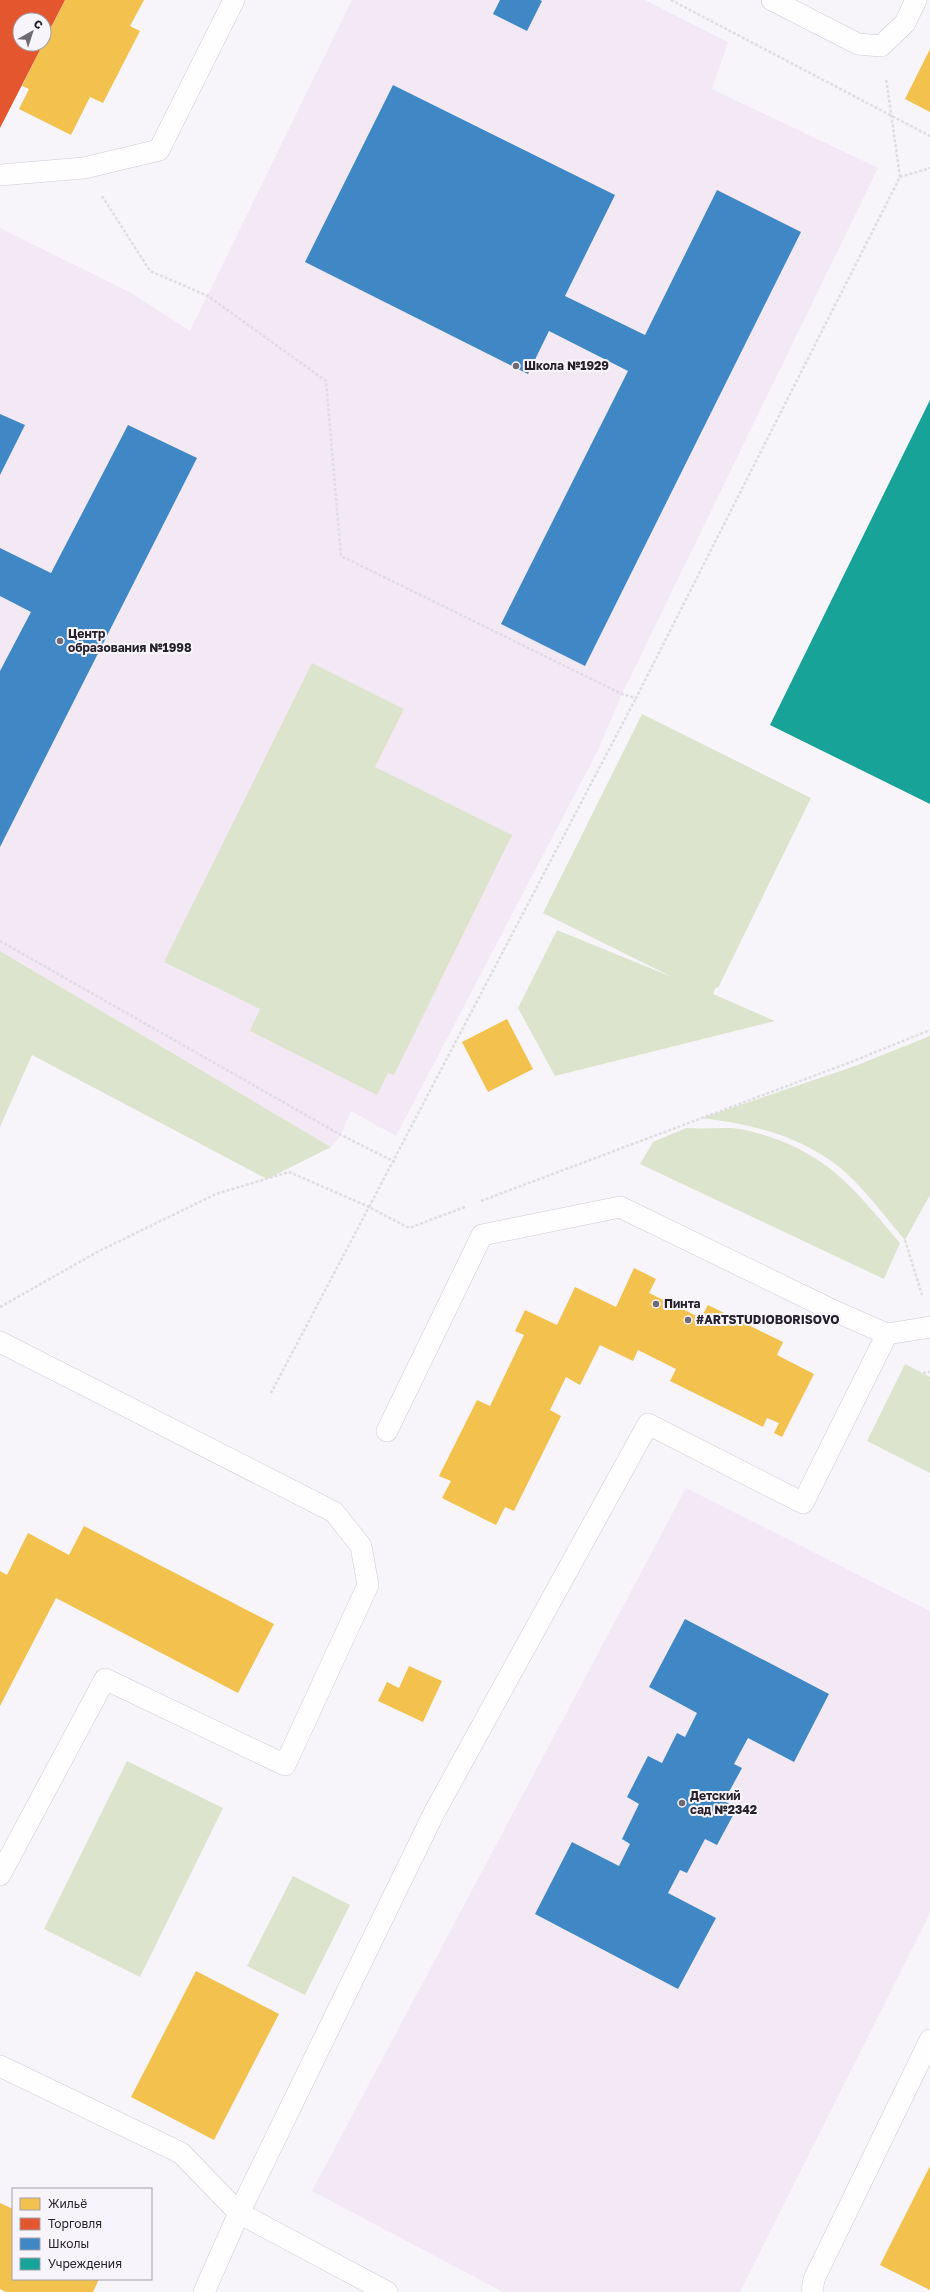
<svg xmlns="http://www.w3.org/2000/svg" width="930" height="2292" font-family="'Golos Text',sans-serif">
	<rect width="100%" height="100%" fill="#f7f5fa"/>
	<g fill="#f2e9f5">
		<polygon points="352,0 645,0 728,42 712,89 878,168 622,694 598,750 396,1136 351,1111 341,1135 331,1147 0,951 0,228 133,294 190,331"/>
		<polygon points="686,1488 930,1611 930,1913 740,2292 503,2292 312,2191"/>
	</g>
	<g fill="#dde4cd">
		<polygon points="312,663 404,709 375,767 512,835 394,1075 388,1073 377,1095 250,1031 260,1009 164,962"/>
		<polygon points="642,714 811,798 718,988 716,987 713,994 775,1021 555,1076 518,1008 557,930 672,977 543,913"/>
		<polygon points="0,951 331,1147 267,1179 32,1055 0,1127"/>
		<path d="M930,1036V1195L905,1240C884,1216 863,1186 838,1166C798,1135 751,1124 702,1118L855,1066Z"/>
		<path d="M686,1128C701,1129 716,1128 732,1128C744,1129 758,1133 770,1137C833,1158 859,1195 900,1243L884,1279L640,1164L653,1142Z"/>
		<polygon points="905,1364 930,1377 930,1473 867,1441"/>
		<polygon points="127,1761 223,1808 140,1977 44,1929"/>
		<polygon points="293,1876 350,1905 305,1995 247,1966"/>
	</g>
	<g fill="#f2c14e">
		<polygon points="65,0 144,0 130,26 140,31 103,103 90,97 71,135 19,109 29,89 22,86"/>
		<polygon points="930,49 930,112 905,99"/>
		<polygon points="507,1019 533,1069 488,1092 462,1042"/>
		<polygon points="634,1268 656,1279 649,1293 701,1318 708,1305 783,1342 777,1355 814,1374 782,1437 774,1433 779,1423 767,1418 763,1427 670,1381 676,1369 638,1350 633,1361 600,1345 580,1385 566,1377 550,1410 561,1416 514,1511 505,1507 496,1525 442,1498 451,1481 439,1476 477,1400 490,1406 524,1335 515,1331 525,1310 557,1325 575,1287 616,1307"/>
		<polygon points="84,1526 274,1624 238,1693 56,1598 0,1706 0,1571 7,1575 28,1533 69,1555"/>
		<polygon points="409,1666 442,1681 423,1722 378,1701 387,1682 399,1688"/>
		<polygon points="196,1971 279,2014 214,2140 131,2097"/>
		<polygon points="930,2166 930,2290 880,2265"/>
		<polygon points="0,2203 13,2209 13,2279 99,2279 93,2292 6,2292 0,2289"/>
	</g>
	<polygon fill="#e4572e" points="0,0 65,0 44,41 44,20 20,20 20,44 43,44 0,128"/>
	<g fill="#3f88c5">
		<polygon points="500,0 540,0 542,1 527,31 493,14"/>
		<polygon points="393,85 615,195 565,296 645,335 717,190 801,232 585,666 501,624 628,371 549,331 528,374 305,262"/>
		<polygon points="0,414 25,425 0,475"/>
		<polygon points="128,425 197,458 0,847 0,671 31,612 0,596 0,548 51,573"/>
		<polygon points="685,1619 829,1694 794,1762 748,1738 734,1764 742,1768 724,1801 737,1808 717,1845 705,1839 687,1873 680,1870 668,1893 716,1918 678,1989 535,1914 572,1842 619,1866 630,1844 622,1839 639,1804 627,1797 648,1756 662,1763 677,1733 685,1737 697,1713 649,1687"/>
	</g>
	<polygon fill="#17a398" points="930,400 930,804 770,725"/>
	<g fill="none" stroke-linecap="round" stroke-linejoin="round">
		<g stroke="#cecad3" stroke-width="22">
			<g id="lane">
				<polyline points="772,0 858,44 881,46 905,23 916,0"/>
				<polyline points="0,175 84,168 159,150 234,0"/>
				<polyline points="0,1342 334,1512 361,1546 368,1585 285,1765 105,1679 0,1875"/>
				<polyline points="387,1431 482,1235 620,1207 832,1310 887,1334"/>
				<polyline points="0,2066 181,2153 239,2213 204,2292"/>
				<polyline points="387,2292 239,2213 434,1813 648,1424 803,1503 887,1334 930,1327"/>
				<polyline points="812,2292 814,2279 930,2040"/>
			</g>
		</g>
		<g stroke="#dedddf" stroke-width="2.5" stroke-dasharray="3 2" stroke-linecap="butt">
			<polyline points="671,0 930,136"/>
			<polyline points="900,177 930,168"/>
			<polyline points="102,196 150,271 208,296 326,381 341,556 622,694 636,698 900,177 886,78"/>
			<polyline points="0,941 341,1135 395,1162"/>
			<polyline points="481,1201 851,1062 930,1030"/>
			<polyline points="465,1207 409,1228 369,1207 636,698"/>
			<polyline points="905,1240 922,1295"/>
			<polyline points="0,1307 99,1251 216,1194 289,1172 369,1207 271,1393"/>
			<polyline points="923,1373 930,1372"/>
		</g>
		<use href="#lane" stroke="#fefefe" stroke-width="21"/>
	</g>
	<g fill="#6f6b75" stroke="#f7f4fb" stroke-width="1.5">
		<circle cx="516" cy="366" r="4"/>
		<circle cx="60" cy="641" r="4"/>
		<circle cx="656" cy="1304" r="4"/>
		<circle cx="688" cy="1320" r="4"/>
		<circle cx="682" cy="1803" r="4"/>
	</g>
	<g text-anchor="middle" stroke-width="4" stroke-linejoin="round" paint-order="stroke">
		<g font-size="12" font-weight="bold" fill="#26212d" stroke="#f7f4fb" text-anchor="start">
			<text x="524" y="370">Школа №1929</text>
			<text x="68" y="638">Центр<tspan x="68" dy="14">образования №1998</tspan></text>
			<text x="664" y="1308">Пинта</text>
			<text x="696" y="1324">#ARTSTUDIOBORISOVO</text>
			<text x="690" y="1800">Детский<tspan x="690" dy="14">сад №2342</tspan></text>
		</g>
	</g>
	<rect x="12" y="2188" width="140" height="92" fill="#f7f4fb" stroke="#a3a0a9"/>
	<rect x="20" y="2198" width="20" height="12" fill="#f2c14e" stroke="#a3a0a9"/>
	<text x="48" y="2208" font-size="12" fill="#26212d">Жильё</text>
	<rect x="20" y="2218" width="20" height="12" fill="#e4572e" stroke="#a3a0a9"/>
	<text x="48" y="2228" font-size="12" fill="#26212d">Торговля</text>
	<rect x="20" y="2238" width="20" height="12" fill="#3f88c5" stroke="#a3a0a9"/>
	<text x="48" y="2248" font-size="12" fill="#26212d">Школы</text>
	<rect x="20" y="2258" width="20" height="12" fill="#17a398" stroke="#a3a0a9"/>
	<text x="48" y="2268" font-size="12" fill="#26212d">Учреждения</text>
	<g transform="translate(32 32) rotate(39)"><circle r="19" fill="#f7f4fb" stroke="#a3a0a9"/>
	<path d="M0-3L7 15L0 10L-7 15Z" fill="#6f6b75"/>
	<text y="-6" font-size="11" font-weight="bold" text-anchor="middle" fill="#26212d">С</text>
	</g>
</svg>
